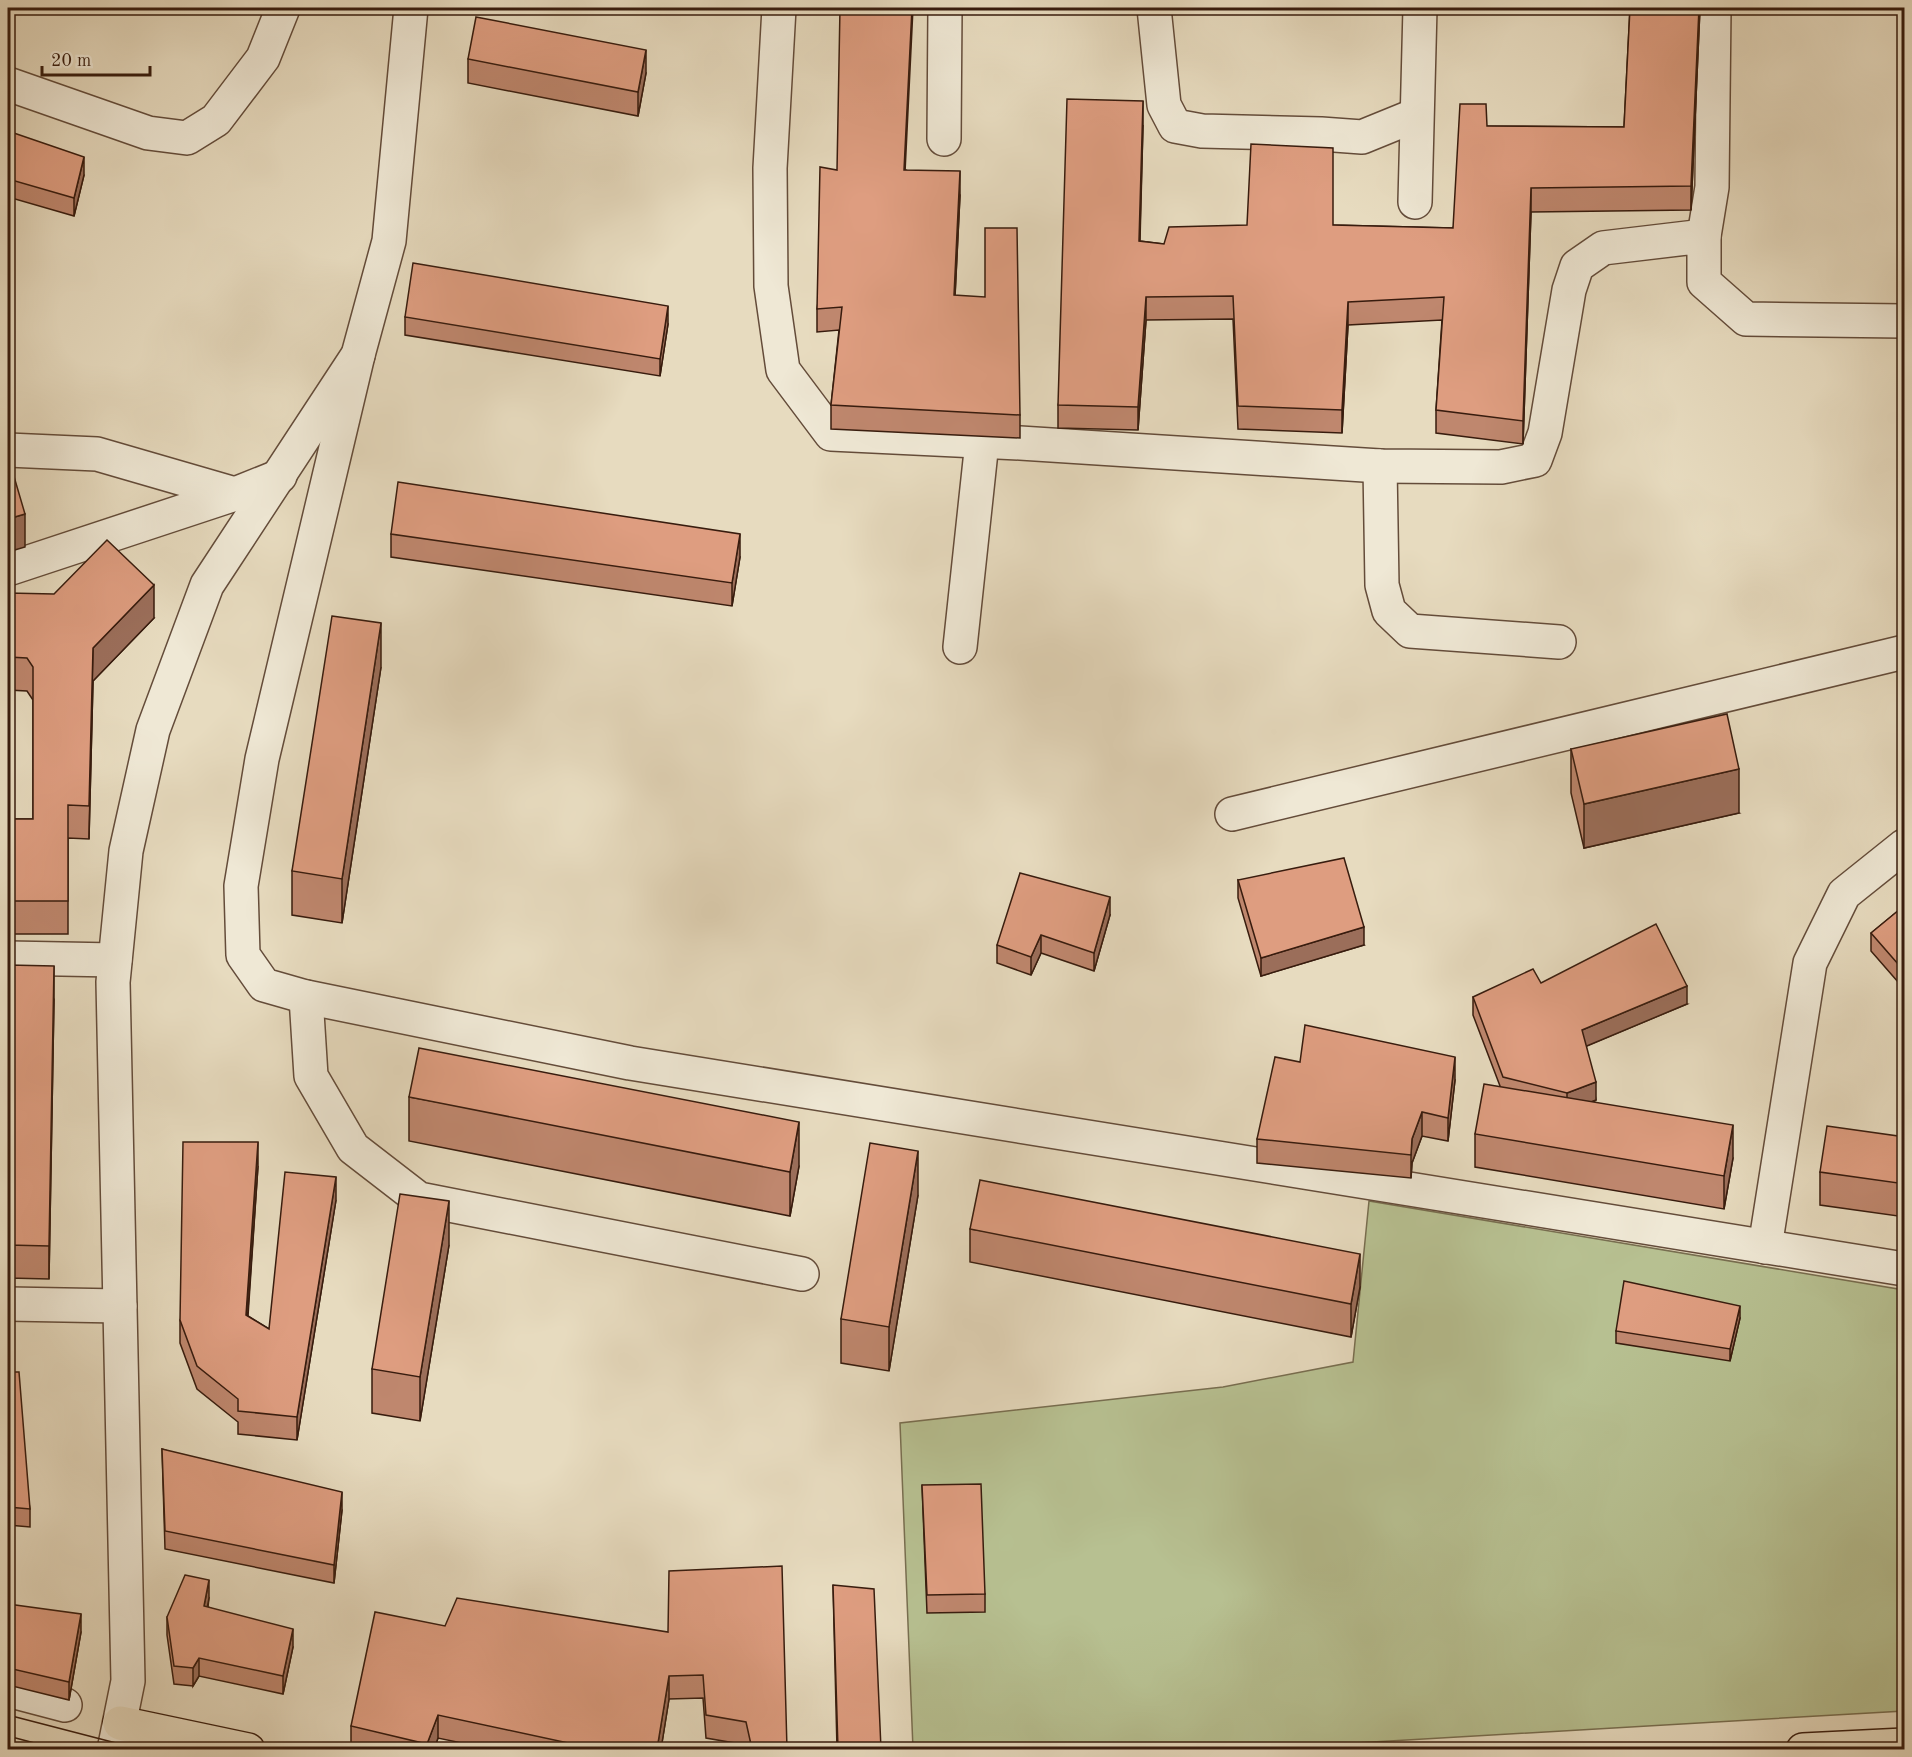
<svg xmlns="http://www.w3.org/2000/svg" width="1912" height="1757" font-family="'Old Standard TT',serif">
	<rect width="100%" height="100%" fill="#e7dbbf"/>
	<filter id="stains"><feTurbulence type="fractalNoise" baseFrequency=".00333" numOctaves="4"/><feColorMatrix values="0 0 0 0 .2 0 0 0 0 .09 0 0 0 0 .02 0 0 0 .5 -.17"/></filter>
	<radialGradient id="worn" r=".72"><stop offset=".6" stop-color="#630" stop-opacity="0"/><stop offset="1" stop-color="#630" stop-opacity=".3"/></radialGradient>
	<polygon fill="#b7c091" stroke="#786e50" stroke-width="1.5" points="1369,1201 1904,1290 1904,1711 1253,1749 913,1749 900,1423 1223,1387 1353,1362"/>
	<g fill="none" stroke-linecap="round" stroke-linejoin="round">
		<g stroke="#644c3a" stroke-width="36">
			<g id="minor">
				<polyline points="779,8 770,168 771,286 783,370 831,434 1020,443 1380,466 1501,467 1535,460 1545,433 1569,290 1577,266 1603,248 1704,236 1704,282 1746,319 1904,321"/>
				<polyline points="1154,8 1164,105 1175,126 1202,131 1321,134 1362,137 1416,115"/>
				<polyline points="8,84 148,133 187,138 216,120 263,58 283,8"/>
				<polyline points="944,139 945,8"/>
				<polyline points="1415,202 1420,8"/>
				<polyline points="1704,236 1712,187 1714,8"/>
				<polyline points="358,355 262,759 241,886 243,955 264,985 306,997 630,1063 1904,1269"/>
				<polyline points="8,450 97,454 235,494"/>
				<polyline points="1380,466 1382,585 1389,611 1410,631 1559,642"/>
				<polyline points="8,569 235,494 280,476"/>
				<polyline points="960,647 982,442"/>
				<polyline points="1232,814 1904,652"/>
				<polyline points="8,958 115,960"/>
				<polyline points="306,997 311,1076 353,1148 419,1199 802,1274"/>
				<polyline points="1765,1247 1810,963 1844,894 1904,846"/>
				<polyline points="8,1304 120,1306"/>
				<polyline points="8,1690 65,1705"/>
				<polyline points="114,1750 128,1681 113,982 126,851 153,730 207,585 358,355 389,241 411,8"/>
			</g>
		</g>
		<g stroke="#381c0e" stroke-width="36">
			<g id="major">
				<polyline points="120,1723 248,1750"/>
				<polyline points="1803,1750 1904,1745"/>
			</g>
		</g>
		<use href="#minor" stroke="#efe8d5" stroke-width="33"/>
		<use href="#major" stroke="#e7dbbf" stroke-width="33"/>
		<g stroke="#381c0e" stroke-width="1.5">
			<polyline points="8,1715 143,1750"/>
			<polyline points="8,1736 61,1750"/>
		</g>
	</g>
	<g fill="#bf876e" stroke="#381c0e" stroke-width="1.5">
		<polygon points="1630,8 1700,8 1691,210 1531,212 1523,444 1436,433 1436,410 1442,320 1348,325 1342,433 1238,429 1233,319 1146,320 1138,430 1058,428 1058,405 1143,125 1140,241 1164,244 1333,225 1453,228 1487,126 1624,127"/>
		<polygon points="468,59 646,73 638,116 468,83"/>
		<polygon points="8,131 84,175 74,216 8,197"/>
		<polygon points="837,170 906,170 960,195 955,295 1020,415 1020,438 831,429 831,405 839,330 817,332 817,309"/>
		<polygon points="405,317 668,324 660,376 405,335"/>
		<polygon points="391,534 740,557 732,606 391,557"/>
		<polygon points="8,593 154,618 93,681 89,839 68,838 68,934 8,934 8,819 33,819 33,700 27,691 8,690"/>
		<polygon points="381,667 342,923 292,915 292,871"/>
		<polygon points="1571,749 1739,813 1584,848 1571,793"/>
		<polygon points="1238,880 1364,945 1261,976 1238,898"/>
		<polygon points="1905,905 1905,990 1871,951 1871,933"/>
		<polygon points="1110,915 1094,971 1041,953 1031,975 997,963 997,945"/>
		<polygon points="8,965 54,999 49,1279 8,1278"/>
		<polygon points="1541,983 1687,1004 1586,1046 1596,1100 1592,1101 1733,1158 1724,1209 1475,1167 1475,1134 1500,1086 1473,1015 1473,997"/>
		<polygon points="1300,1062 1455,1080 1448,1141 1422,1136 1412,1163 1411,1178 1257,1163 1257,1139"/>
		<polygon points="409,1097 799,1166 790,1216 409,1141"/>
		<polygon points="1905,1137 1905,1217 1820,1205 1820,1172"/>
		<polygon points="258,1166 248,1316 269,1329 336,1200 297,1440 238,1434 238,1422 197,1389 180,1343 180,1320"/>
		<polygon points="918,1195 889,1371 841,1363 841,1319"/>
		<polygon points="970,1229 1360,1287 1351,1337 970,1262"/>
		<polygon points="449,1245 420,1421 372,1413 372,1369"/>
		<polygon points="1740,1318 1730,1361 1616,1343 1616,1331"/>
		<polygon points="8,1372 30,1509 30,1527 8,1525"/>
		<polygon points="162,1449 342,1510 334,1583 165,1549"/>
		<polygon points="922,1485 985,1594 985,1612 927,1613"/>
		<polygon points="833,1585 881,1749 837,1749"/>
		<polygon points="209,1598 208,1607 293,1647 283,1694 199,1676 193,1686 174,1684 167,1635 167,1617"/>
		<polygon points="8,1604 81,1632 69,1700 8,1685"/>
		<polygon points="668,1632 787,1749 747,1749 746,1745 706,1738 703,1698 669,1699 661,1749 491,1749 438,1738 434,1749 351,1749 351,1726"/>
	</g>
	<g fill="#9b6e5a" stroke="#381c0e" stroke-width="1.5">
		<polygon points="912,8 913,8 904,193 904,170"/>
		<polygon points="1699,8 1700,8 1691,210 1691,186"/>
		<polygon points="646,50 646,73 638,116 638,92"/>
		<polygon points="1143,101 1143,125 1139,264 1139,241"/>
		<polygon points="84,157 84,175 74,216 74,198"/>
		<polygon points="960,171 960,195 954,318 954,295"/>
		<polygon points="1531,188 1531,212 1523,444 1523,421"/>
		<polygon points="1146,297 1146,320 1138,430 1138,407"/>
		<polygon points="1348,302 1348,325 1342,433 1342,410"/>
		<polygon points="668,306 668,324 660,376 660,359"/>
		<polygon points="25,514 25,547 8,552 8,519"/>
		<polygon points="740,534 740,557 732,606 732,583"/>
		<polygon points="154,585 154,618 93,681 89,839 93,648"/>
		<polygon points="381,623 381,667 342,923 342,879"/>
		<polygon points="1739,769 1739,813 1584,848 1584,804"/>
		<polygon points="1110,897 1110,915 1094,971 1094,953"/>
		<polygon points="1364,927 1364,945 1261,976 1261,958"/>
		<polygon points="1041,935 1041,953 1031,975 1031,957"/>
		<polygon points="54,966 54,999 49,1279 49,1246"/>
		<polygon points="1687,986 1687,1004 1582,1048 1582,1030"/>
		<polygon points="1455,1057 1455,1080 1448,1141 1448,1118"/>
		<polygon points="1596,1082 1596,1100 1567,1111 1567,1093"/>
		<polygon points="1422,1112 1422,1136 1412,1163 1411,1178 1411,1155 1412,1139"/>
		<polygon points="799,1122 799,1166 790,1216 790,1172"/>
		<polygon points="1733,1125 1733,1158 1724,1209 1724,1176"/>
		<polygon points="258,1142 258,1166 246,1338 246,1315"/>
		<polygon points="918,1151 918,1195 889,1371 889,1327"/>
		<polygon points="336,1177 336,1200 297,1440 297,1417"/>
		<polygon points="449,1201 449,1245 420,1421 420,1377"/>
		<polygon points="1360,1254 1360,1287 1351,1337 1351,1304"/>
		<polygon points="1740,1306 1740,1318 1730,1361 1730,1349"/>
		<polygon points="342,1492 342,1510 334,1583 334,1565"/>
		<polygon points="209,1580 209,1598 204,1624 204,1606"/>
		<polygon points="81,1614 81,1632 69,1700 69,1682"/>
		<polygon points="293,1629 293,1647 283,1694 283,1676"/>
		<polygon points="199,1658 199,1676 193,1686 193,1668"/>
		<polygon points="669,1676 669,1699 661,1749 657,1749"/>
		<polygon points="438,1715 438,1738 434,1749 427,1749 427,1744"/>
	</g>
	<g fill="#de9d80" stroke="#381c0e" stroke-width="1.5">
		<polygon points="840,8 912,8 904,170 960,171 954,295 985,297 985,228 1017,228 1020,415 831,405 842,307 817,309 820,167 837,170"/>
		<polygon points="1630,8 1699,8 1691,186 1531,188 1523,421 1436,410 1444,297 1348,302 1342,410 1238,406 1233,296 1146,297 1138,407 1058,405 1067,99 1143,101 1139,241 1164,244 1169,227 1247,225 1251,144 1333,148 1333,225 1453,228 1460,104 1486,104 1487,126 1624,127"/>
		<polygon points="476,17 646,50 638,92 468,59"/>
		<polygon points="8,131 84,157 74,198 8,179"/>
		<polygon points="413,263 668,306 660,359 405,317"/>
		<polygon points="8,456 25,514 8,519"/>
		<polygon points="398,482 740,534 732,583 391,534"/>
		<polygon points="107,540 154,585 93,648 89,806 68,805 68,901 8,901 8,819 33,819 33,667 27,658 8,657 8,593 54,594"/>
		<polygon points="332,616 381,623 342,879 292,871"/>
		<polygon points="1727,714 1739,769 1584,804 1571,749"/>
		<polygon points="1344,858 1364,927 1261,958 1238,880"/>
		<polygon points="1020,873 1110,897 1094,953 1041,935 1031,957 997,945"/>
		<polygon points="1905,905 1905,972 1871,933"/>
		<polygon points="1656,924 1687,986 1582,1030 1596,1082 1567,1093 1503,1077 1473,997 1533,969 1541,983"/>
		<polygon points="8,965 54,966 49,1246 8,1245"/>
		<polygon points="1305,1025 1455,1057 1448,1118 1422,1112 1412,1139 1411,1155 1257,1139 1275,1057 1300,1062"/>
		<polygon points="419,1048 799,1122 790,1172 409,1097"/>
		<polygon points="1484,1084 1733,1125 1724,1176 1475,1134"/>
		<polygon points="1827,1126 1905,1137 1905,1184 1820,1172"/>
		<polygon points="183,1142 258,1142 246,1315 269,1329 285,1172 336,1177 297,1417 238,1411 238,1399 197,1366 180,1320"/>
		<polygon points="870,1143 918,1151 889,1327 841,1319"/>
		<polygon points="980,1180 1360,1254 1351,1304 970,1229"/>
		<polygon points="400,1194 449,1201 420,1377 372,1369"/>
		<polygon points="1624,1281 1740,1306 1730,1349 1616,1331"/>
		<polygon points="8,1372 19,1372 30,1509 8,1507"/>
		<polygon points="162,1449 342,1492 334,1565 165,1531"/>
		<polygon points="981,1484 985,1594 927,1595 922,1485"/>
		<polygon points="782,1566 787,1749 752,1749 746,1722 706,1715 703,1675 669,1676 657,1749 596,1749 438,1715 427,1744 351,1726 375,1612 445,1626 457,1598 668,1632 669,1571"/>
		<polygon points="185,1575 209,1580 204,1606 293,1629 283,1676 199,1658 193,1668 174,1666 167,1617"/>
		<polygon points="833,1585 874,1589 881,1749 838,1749"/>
		<polygon points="8,1604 81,1614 69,1682 8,1668"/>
	</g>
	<rect width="1912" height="1757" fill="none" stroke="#e7dbbf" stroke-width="30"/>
	<rect x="9" y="9" width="1894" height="1739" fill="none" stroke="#381c0e" stroke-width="3"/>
	<rect x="15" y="15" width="1882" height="1727" fill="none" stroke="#381c0e" stroke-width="1.5"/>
	<path d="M42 66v9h108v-9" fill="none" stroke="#381c0e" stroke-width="3"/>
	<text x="51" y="66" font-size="18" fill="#381c0e" stroke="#efe8d5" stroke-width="4.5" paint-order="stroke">20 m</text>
	<rect width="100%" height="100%" filter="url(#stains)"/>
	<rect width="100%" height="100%" fill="url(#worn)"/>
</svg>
